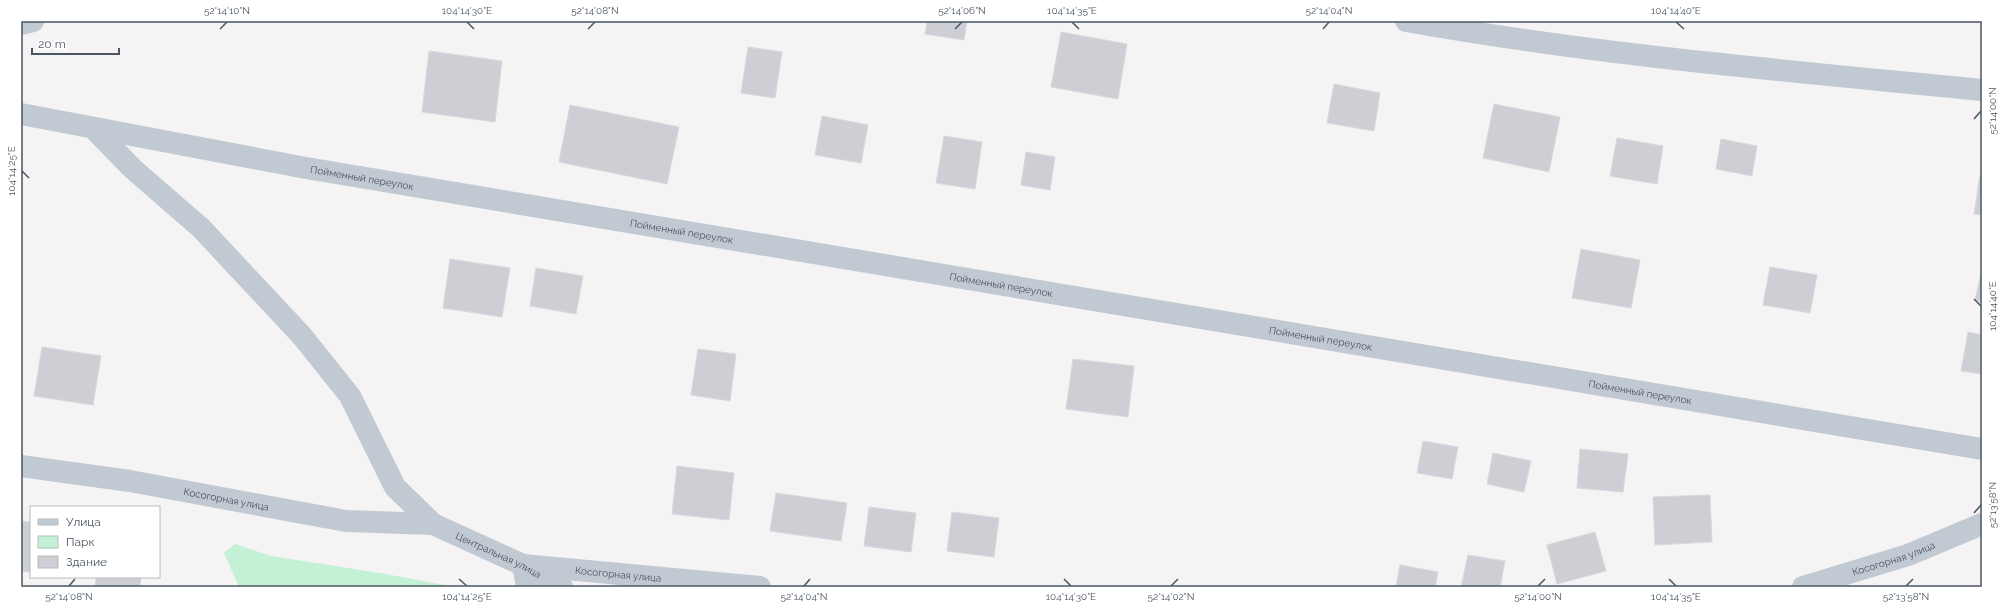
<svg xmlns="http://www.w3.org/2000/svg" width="2003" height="608" font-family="Raleway,sans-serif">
	<rect width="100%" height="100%" fill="#f5f3f3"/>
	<polygon fill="#c3f1d5" points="235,544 271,556 380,573 455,587 239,587 224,553"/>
	<g fill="#cdcfd5" stroke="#d7d9de">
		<polygon points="927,21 967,21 964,40 925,34"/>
		<polygon points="1061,32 1127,44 1118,99 1051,87"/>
		<polygon points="748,47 782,52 775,98 741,93"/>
		<polygon points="429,51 502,61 495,122 422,112"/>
		<polygon points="1334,84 1380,93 1374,131 1327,123"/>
		<polygon points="1494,104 1560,117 1549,172 1483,158"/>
		<polygon points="570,105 679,127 667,184 559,162"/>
		<polygon points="822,116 868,125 861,163 815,155"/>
		<polygon points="944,136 982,142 975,189 936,183"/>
		<polygon points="1617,138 1663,146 1657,184 1610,176"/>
		<polygon points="1721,139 1757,146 1752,176 1716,169"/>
		<polygon points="1026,152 1055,157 1050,190 1021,185"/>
		<polygon points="1980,175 1982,176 1982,215 1974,214"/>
		<polygon points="1581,249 1640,260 1631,308 1572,298"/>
		<polygon points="450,259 510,268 502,317 443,308"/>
		<polygon points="1770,267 1817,275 1810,313 1763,305"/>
		<polygon points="536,268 583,276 576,314 530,306"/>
		<polygon points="1982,269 1982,302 1975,300"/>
		<polygon points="1968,332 1982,335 1982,374 1961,371"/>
		<polygon points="42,347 101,356 93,405 34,396"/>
		<polygon points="698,349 736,354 730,401 691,395"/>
		<polygon points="1073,359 1134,366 1128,417 1066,409"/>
		<polygon points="1423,441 1458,447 1452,479 1417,473"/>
		<polygon points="1580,449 1628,454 1623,492 1577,488"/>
		<polygon points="1493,453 1531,461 1524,492 1487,484"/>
		<polygon points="677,466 734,473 729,520 672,514"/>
		<polygon points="776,493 847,503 841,541 770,531"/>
		<polygon points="1710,495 1712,542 1655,545 1653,497"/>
		<polygon points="869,507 916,513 911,552 864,546"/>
		<polygon points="952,512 999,518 994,557 947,551"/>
		<polygon points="21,521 31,522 31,572 21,571"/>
		<polygon points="1595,532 1606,571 1557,584 1547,545"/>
		<polygon points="1468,555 1505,561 1500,587 1461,587"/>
		<polygon points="1400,565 1438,572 1435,587 1396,587"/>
		<polygon points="96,577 141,577 140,587 95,587"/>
	</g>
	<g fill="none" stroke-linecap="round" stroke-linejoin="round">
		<g stroke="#c1cad2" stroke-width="22">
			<path d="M1406,21C1596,55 1790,71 1982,90"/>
			<polyline points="21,24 33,21"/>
			<path id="s1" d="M21,114L306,168L1982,449"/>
			<path id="s2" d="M93,128L133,169L201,228L302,336L350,396L395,487L433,524L523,565L562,587"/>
			<path id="s3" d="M21,466L130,481L346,521L433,524"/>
			<path id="s4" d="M527,587L523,565L760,587"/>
			<path id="s5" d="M1803,587L1908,555L1982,524"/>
		</g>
	</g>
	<path fill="none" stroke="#4a5661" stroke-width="1.5" d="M467,22L474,29M1072,22L1079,29M1676,22L1684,29M220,29L227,22M588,29L595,22M955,29L962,22M1323,29L1329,22M1974,119L1981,111M22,171L29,178M1974,299L1981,306M1974,513L1981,505M459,579L467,586M1064,579L1071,586M1669,579L1676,586M69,586L75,579M804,586L810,579M1171,586L1178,579M1538,586L1545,579M1906,586L1913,579"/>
	<g text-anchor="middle" stroke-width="4" stroke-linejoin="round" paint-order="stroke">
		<g font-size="10" fill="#4a5661" stroke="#fff">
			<text dy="4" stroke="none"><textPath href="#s1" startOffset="347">Пойменный переулок</textPath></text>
			<text dy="4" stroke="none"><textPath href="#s1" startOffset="671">Пойменный переулок</textPath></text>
			<text dy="4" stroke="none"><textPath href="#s1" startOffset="995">Пойменный переулок</textPath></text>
			<text dy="4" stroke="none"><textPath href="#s1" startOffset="1319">Пойменный переулок</textPath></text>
			<text dy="4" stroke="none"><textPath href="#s1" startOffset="1643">Пойменный переулок</textPath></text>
			<text dy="4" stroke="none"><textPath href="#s3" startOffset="208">Косогорная улица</textPath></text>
			<text dy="4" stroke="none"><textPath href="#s2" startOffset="599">Центральная улица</textPath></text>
			<text dy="4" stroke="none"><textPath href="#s5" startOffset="95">Косогорная улица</textPath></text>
			<text dy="4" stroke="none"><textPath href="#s4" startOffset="118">Косогорная улица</textPath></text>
		</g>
	</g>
	<rect width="2003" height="608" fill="none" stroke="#ffffff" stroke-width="44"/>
	<rect x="30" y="506" width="130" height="72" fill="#ffffff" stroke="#b7bbc0"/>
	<rect x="38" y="519" width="20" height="6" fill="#c1cad2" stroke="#b7bbc0"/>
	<text x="66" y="526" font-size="12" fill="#4a5661">Улица</text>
	<rect x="38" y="536" width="20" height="12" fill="#c3f1d5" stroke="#b7bbc0"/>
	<text x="66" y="546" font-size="12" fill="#4a5661">Парк</text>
	<rect x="38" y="556" width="20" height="12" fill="#cdcfd5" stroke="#b7bbc0"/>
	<text x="66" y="566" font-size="12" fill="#4a5661">Здание</text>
	<path d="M32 48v6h87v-6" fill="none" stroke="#4a5661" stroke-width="2"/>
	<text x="38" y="48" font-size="12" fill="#4a5661" stroke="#ffffff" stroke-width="3" paint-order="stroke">20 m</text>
	<rect x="22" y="22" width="1959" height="564" fill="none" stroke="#4a5661" stroke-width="1.5"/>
	<g font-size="10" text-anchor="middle" fill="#4a5661">
		<text x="227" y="14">52°14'10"N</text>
		<text x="467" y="14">104°14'30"E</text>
		<text x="595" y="14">52°14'08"N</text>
		<text x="962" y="14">52°14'06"N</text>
		<text x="1072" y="14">104°14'35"E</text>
		<text x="1329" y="14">52°14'04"N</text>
		<text x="1676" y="14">104°14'40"E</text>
		<text transform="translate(1992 111) rotate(-90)" y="4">52°14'00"N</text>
		<text transform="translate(11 171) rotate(-90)" y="4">104°14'25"E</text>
		<text transform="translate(1992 306) rotate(-90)" y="4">104°14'40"E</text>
		<text transform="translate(1992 505) rotate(-90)" y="4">52°13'58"N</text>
		<text x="69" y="600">52°14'08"N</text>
		<text x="467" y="600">104°14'25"E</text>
		<text x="804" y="600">52°14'04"N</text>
		<text x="1071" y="600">104°14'30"E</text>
		<text x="1171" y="600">52°14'02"N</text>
		<text x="1538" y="600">52°14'00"N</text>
		<text x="1676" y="600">104°14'35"E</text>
		<text x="1906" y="600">52°13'58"N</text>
	</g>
</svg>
